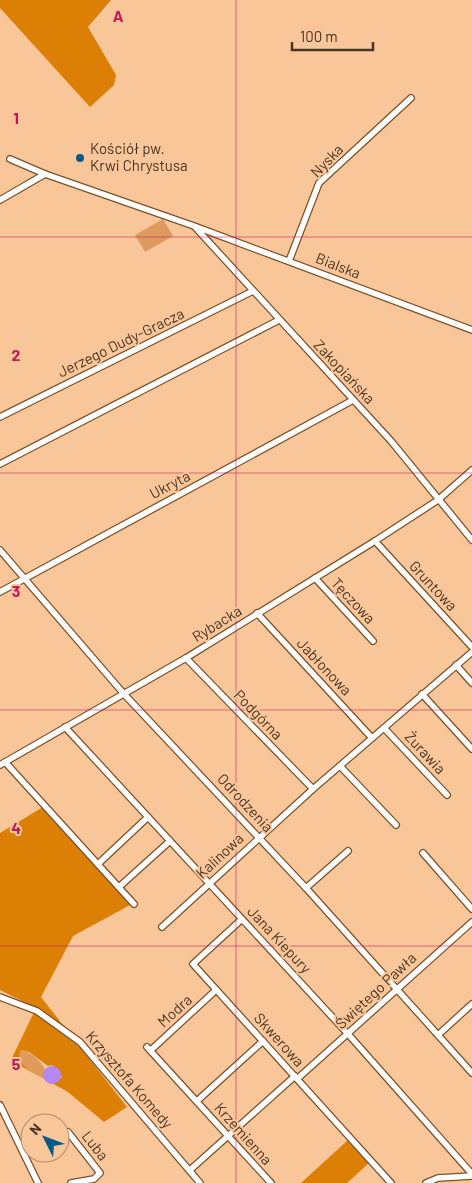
<svg xmlns="http://www.w3.org/2000/svg" width="472" height="1183" font-family="Barlow,sans-serif">
	<rect width="100%" height="100%" fill="#f9c69a"/>
	<g fill="#de9b5d">
		<polygon points="163,219 173,236 145,252 135,235"/>
		<path d="M21,1050C32,1053 39,1059 45,1069L44,1073L45,1079L48,1081L31,1072L18,1060Z"/>
	</g>
	<g fill="#dc8005">
		<polygon points="0,0 111,0 88,27 116,75 114,85 90,107 0,8"/>
		<polygon points="43,807 132,904 73,936 41,997 127,1107 104,1122 68,1092 48,1081 52,1083 62,1077 52,1065 48,1066 29,1052 21,1050 18,1060 31,1072 11,1060 36,1008 0,990 0,833"/>
		<polygon points="348,1140 369,1163 347,1183 301,1183"/>
	</g>
	<circle fill="#b587f2" cx="52" cy="1075" r="9"/>
	<g fill="none" stroke-linecap="round" stroke-linejoin="round">
		<g stroke="#7d5127" stroke-width="8">
			<g id="minor">
				<polyline points="10,159 45,174 194,226 472,330"/>
				<polyline points="0,200 45,174"/>
				<polyline points="195,227 391,441 472,540"/>
				<polyline points="289,261 319,183 411,98"/>
				<polyline points="0,417 253,291"/>
				<polyline points="0,464 279,320"/>
				<polyline points="375,541 472,647"/>
				<polyline points="0,550 124,694 306,888 472,1073"/>
				<polyline points="315,578 373,641"/>
				<polyline points="0,592 353,400"/>
				<polyline points="257,613 372,738"/>
				<polyline points="186,658 313,789"/>
				<polyline points="456,665 472,683"/>
				<polyline points="422,694 472,749"/>
				<polyline points="65,727 348,1034 472,1174"/>
				<polyline points="384,728 447,795"/>
				<polyline points="5,762 134,904"/>
				<polyline points="0,765 186,658 375,541 438,500 472,470"/>
				<polyline points="340,766 396,825"/>
				<polyline points="423,853 472,909"/>
				<polyline points="98,864 148,817"/>
				<polyline points="119,887 170,841"/>
				<polyline points="306,888 348,851"/>
				<polyline points="242,919 193,964 391,1183"/>
				<polyline points="162,927 313,789 472,652"/>
				<polyline points="0,997 37,1011 80,1042 200,1183"/>
				<polyline points="438,1035 472,1004"/>
				<polyline points="147,1047 271,1183"/>
				<polyline points="151,1050 216,990"/>
				<polyline points="297,1079 472,922"/>
				<polyline points="197,1101 263,1041"/>
				<polyline points="0,1105 38,1183"/>
				<polyline points="68,1132 100,1173 94,1179 71,1183"/>
				<polyline points="190,1170 295,1076"/>
				<polyline points="426,1183 438,1178 472,1176"/>
			</g>
		</g>
		<use href="#minor" stroke="#fff" stroke-width="5.5"/>
	</g>
	<path fill="none" stroke="#c2185b" stroke-width="1" stroke-opacity="0.55" d="M236,0V1183M0,237H472M0,473H472M0,710H472M0,946H472"/>
	<circle fill="#005b8c" stroke="#f9c69a" stroke-width="2" cx="80" cy="158" r="5"/>
	<g text-anchor="middle" stroke-width="4" stroke-linejoin="round" paint-order="stroke">
		<g font-size="15" fill="#493523" stroke="#f9c69a" text-anchor="start">
			<text x="90" y="154">Kościół pw.<tspan x="90" dy="17">Krwi Chrystusa</tspan></text>
		</g>
		<g font-size="15" fill="#493523" stroke="#f9c69a">
			<text transform="translate(327 161) rotate(-46)" y="5">Nyska</text>
			<text transform="translate(338 266) rotate(21)" y="5">Bialska</text>
			<text transform="translate(121 343) rotate(-26)" y="5">Jerzego Dudy-Gracza</text>
			<text transform="translate(344 372) rotate(47)" y="5">Zakopiańska</text>
			<text transform="translate(170 485) rotate(-28)" y="5">Ukryta</text>
			<text transform="translate(433 586) rotate(47)" y="5">Gruntowa</text>
			<text transform="translate(353 601) rotate(47)" y="5">Tęczowa</text>
			<text transform="translate(217 624) rotate(-32)" y="5">Rybacka</text>
			<text transform="translate(324 667) rotate(47)" y="5">Jabłonowa</text>
			<text transform="translate(258 715) rotate(46)" y="5">Podgórna</text>
			<text transform="translate(425 753) rotate(47)" y="5">Żurawia</text>
			<text transform="translate(245 803) rotate(47)" y="5">Odrodzenia</text>
			<text transform="translate(220 856) rotate(-43)" y="5">Kalinowa</text>
			<text transform="translate(279 940) rotate(47)" y="5">Jana Kiepury</text>
			<text transform="translate(376 991) rotate(-43)" y="5">Świętego Pawła</text>
			<text transform="translate(175 1011) rotate(-42)" y="5">Modra</text>
			<text transform="translate(279 1040) rotate(48)" y="5">Skwerowa</text>
			<text transform="translate(129 1080) rotate(49)" y="5">Krzysztofa Komedy</text>
			<text transform="translate(243 1134) rotate(48)" y="5">Krzemienna</text>
			<text transform="translate(95 1146) rotate(52)" y="5">Luba</text>
		</g>
	</g>
	<g font-size="16" text-anchor="middle" font-weight="bold" fill="#c2185b" stroke="#f9c69a" stroke-width="4" stroke-linejoin="round" paint-order="stroke">
		<text x="118" y="22">A</text>
		<text x="16" y="124">1</text>
		<text x="16" y="361">2</text>
		<text x="16" y="597">3</text>
		<text x="16" y="834">4</text>
		<text x="16" y="1070">5</text>
	</g>
	<g transform="translate(45 1138) rotate(312)"><circle r="24" fill="#f9c69a" stroke="#b38c6a"/>
	<path d="M0-4L9 19L0 12L-9 19Z" fill="#005b8c"/>
	<text y="-8" font-size="14" font-weight="bold" text-anchor="middle" fill="#493523">N</text>
	</g>
	<path d="M292 42v8h81v-8" fill="none" stroke="#493523" stroke-width="2.5"/>
	<text x="300" y="42" font-size="15" fill="#493523" stroke="#f9c69a" stroke-width="4" paint-order="stroke">100 m</text>
</svg>
